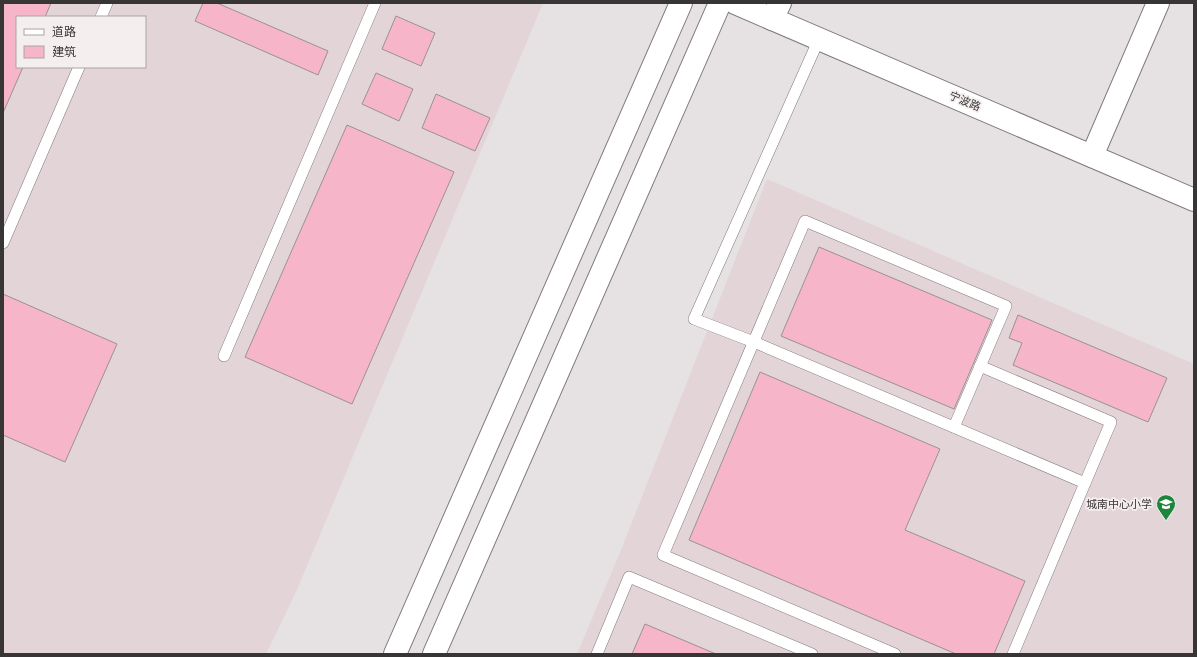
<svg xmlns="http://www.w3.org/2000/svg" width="1197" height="657" font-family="Arial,'Noto Sans SC',sans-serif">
	<rect width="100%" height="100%" fill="#e6e1e2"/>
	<g fill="#e3d4d8" fill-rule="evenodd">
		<path d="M3,3H543L296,592L266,654H3ZM17,17H145V67H17Z"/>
		<polygon points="767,179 1194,364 1194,654 577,654 621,550"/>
	</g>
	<g fill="#f7b5ca" stroke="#989294">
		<polygon points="3,3 51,3 45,17 17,17 17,67 23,67 3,113"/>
		<polygon points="203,3 217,3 328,51 318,75 195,21"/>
		<polygon points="396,16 435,33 421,66 382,49"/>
		<polygon points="376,73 413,89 399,121 362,104"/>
		<polygon points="436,94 490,118 475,151 422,128"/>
		<polygon points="347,125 454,172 352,404 245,357"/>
		<polygon points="819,247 992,320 954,409 781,336"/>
		<polygon points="3,294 117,344 65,462 3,435"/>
		<polygon points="1018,315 1167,378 1148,422 1013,365 1022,343 1009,338"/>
		<polygon points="760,372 940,449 905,530 1025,581 994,654 956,654 689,540"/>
		<polygon points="645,624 716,654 632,654"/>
	</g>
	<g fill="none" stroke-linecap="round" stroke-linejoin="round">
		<g stroke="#807b7c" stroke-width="12">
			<g id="lane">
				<polyline points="101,17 107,3"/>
				<polyline points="819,39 694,319 754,342 1085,483 1013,654"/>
				<polyline points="3,243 79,67"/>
				<polyline points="224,356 375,3"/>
				<polyline points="980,366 1111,422 1085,483"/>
				<polyline points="597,654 629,577 812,654"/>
				<polyline points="895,654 663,555 805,221 1006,306 954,427"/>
			</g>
		</g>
		<g stroke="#807b7c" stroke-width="24">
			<g id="street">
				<polyline points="772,19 780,3"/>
				<polyline points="1092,156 1158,3"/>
			</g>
		</g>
		<g stroke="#807b7c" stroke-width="24">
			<polyline id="secondary" points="735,3 1194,200"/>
		</g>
		<g stroke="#807b7c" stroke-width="24">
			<g id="highway">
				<polyline points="395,654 681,3"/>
				<polyline points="434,654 720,3"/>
			</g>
		</g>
		<use href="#lane" stroke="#fff" stroke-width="11"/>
		<use href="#street" stroke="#fff" stroke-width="22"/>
		<use href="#secondary" stroke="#fff" stroke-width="22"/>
		<use href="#highway" stroke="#fff" stroke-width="22"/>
	</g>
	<defs>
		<g id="school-pin" transform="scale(1)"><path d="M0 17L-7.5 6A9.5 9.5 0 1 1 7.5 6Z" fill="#1d863c" stroke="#f4eeef"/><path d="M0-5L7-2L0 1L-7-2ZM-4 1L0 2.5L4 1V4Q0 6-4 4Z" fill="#fff"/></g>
	</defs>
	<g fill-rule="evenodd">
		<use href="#school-pin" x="1166" y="504"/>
	</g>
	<g text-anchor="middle" stroke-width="3.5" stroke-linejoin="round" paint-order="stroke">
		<g font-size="11" fill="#383536" stroke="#f4eeef">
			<text transform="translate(965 101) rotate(23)" y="4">宁波路</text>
		</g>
		<g font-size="11" fill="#383536" stroke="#f4eeef" text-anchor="end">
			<text x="1152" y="508">城南中心小学</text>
		</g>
	</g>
	<rect width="1197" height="657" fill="none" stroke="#383536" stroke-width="8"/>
	<rect x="16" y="16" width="130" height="52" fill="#f4eeef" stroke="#a9a4a5"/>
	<rect x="24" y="29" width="20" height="6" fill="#ffffff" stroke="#a9a4a5"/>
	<text x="52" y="36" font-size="12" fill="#383536">道路</text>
	<rect x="24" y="46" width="20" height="12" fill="#f7b5ca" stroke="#a9a4a5"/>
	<text x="52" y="56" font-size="12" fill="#383536">建筑</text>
</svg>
